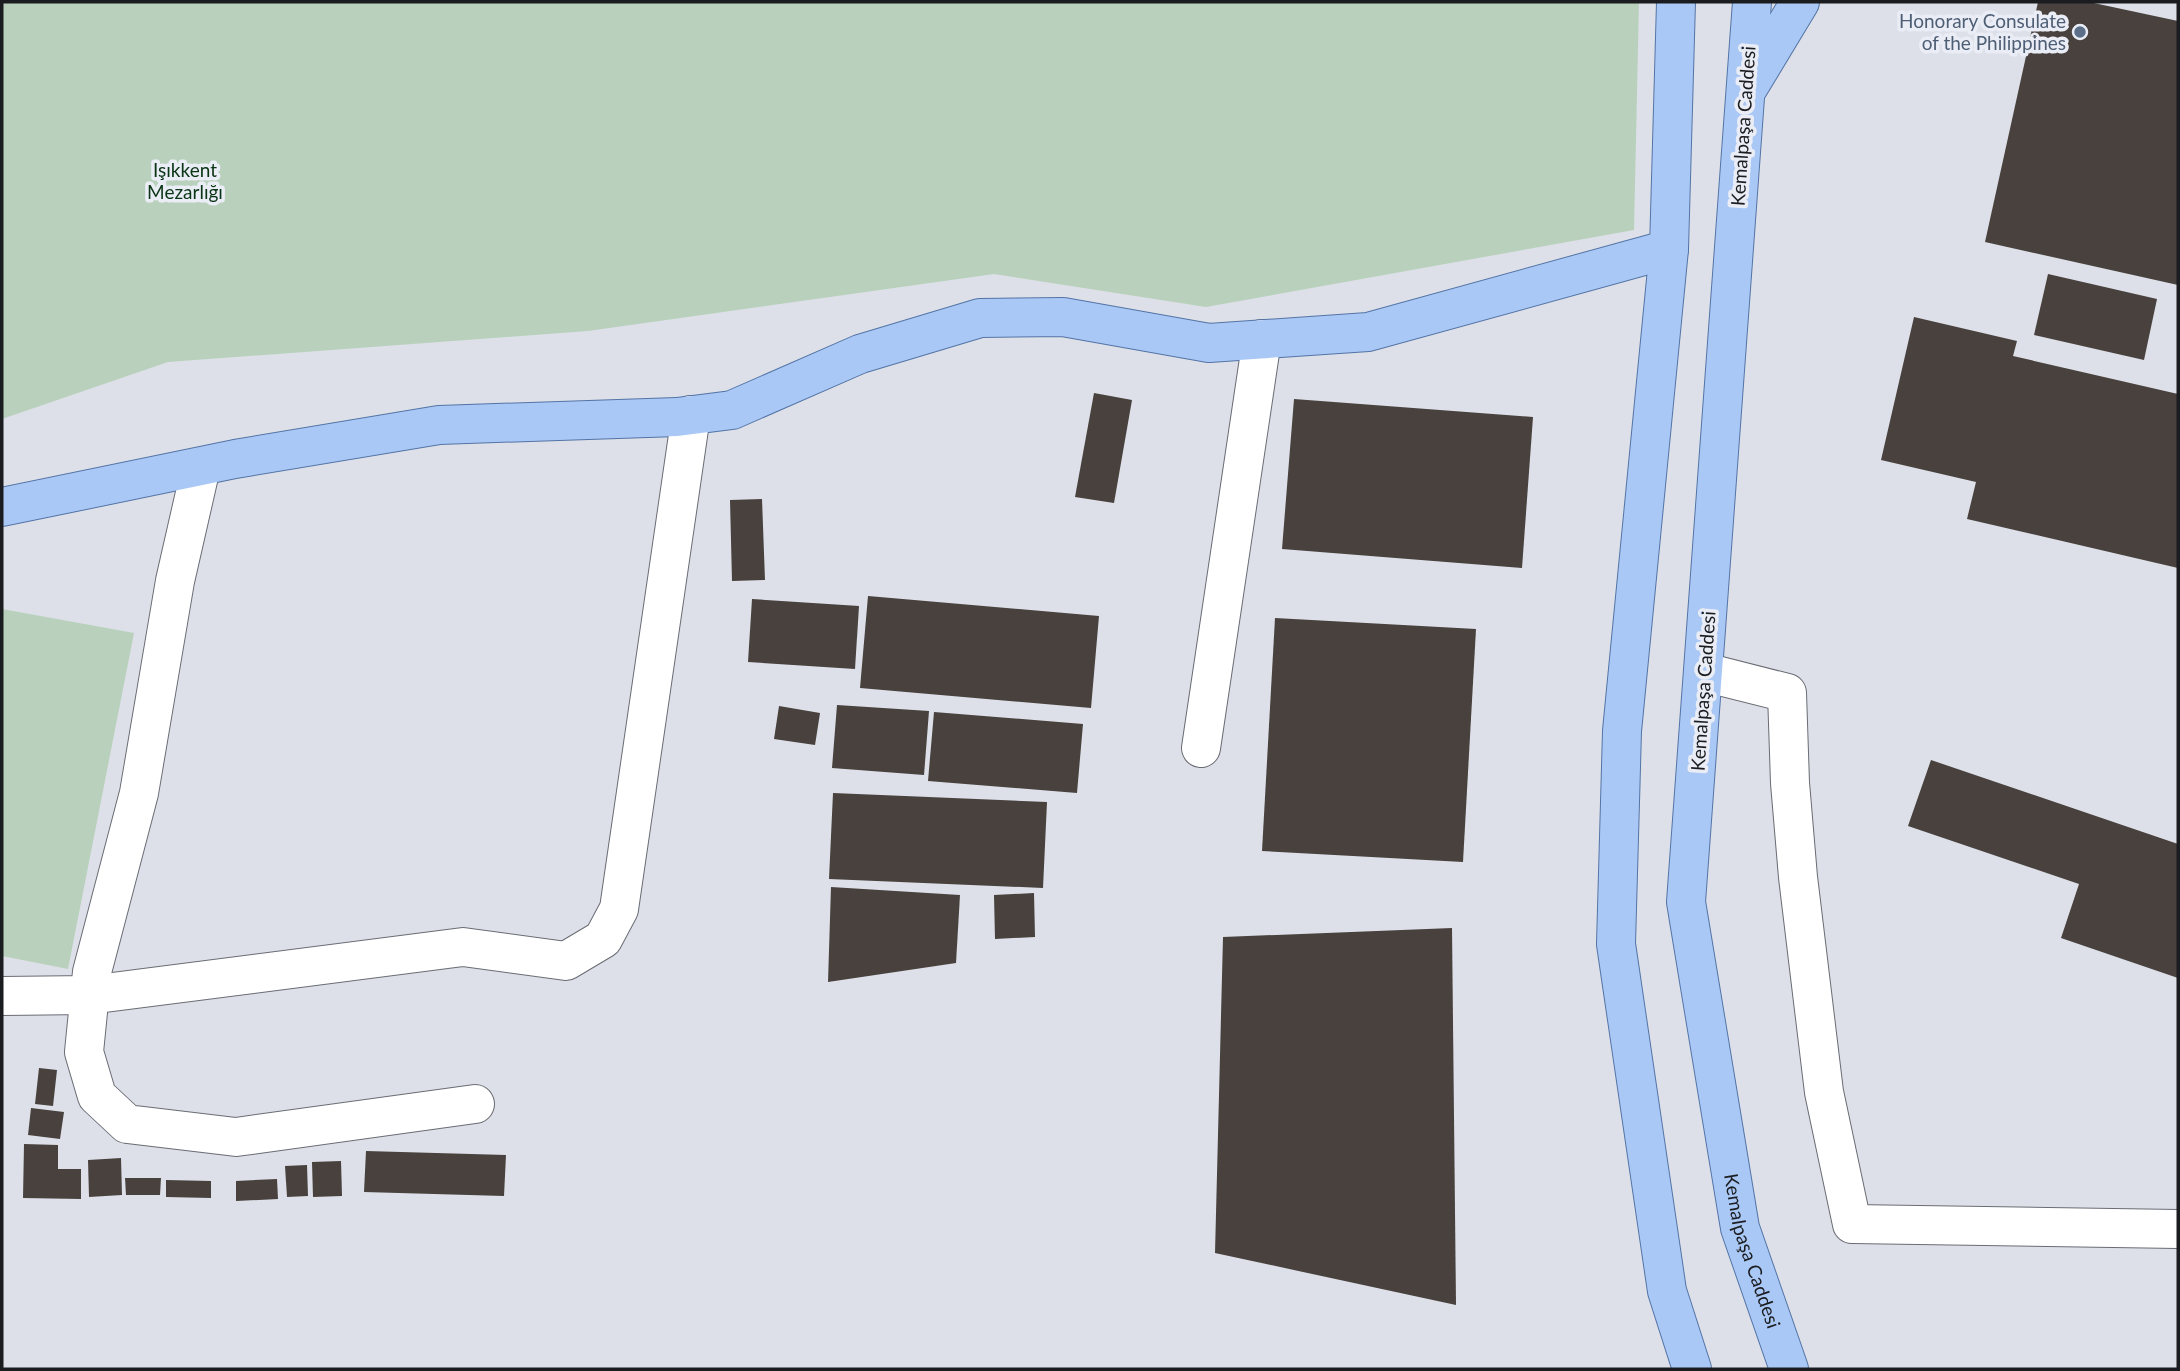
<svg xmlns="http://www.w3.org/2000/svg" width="2180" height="1371" font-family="Lato,sans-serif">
	<rect width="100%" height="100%" fill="#dde0e8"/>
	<g fill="#b9d1bc">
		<polygon points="2,2 1639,2 1634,230 1206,307 994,274 588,331 168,362 2,419"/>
		<polygon points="2,609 134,633 68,969 2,956"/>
	</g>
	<g fill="#48413d">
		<polygon points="2038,2 2089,2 2178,21 2178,285 1985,242"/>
		<polygon points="2048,274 2157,299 2144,360 2034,335"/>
		<polygon points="1914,317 2017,341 2013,356 2178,394 2178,568 1967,519 1976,482 1881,460"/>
		<polygon points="1094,393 1132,400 1114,503 1075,497"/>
		<polygon points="1294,399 1533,417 1522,568 1282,549"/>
		<polygon points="762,499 765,580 732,581 730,500"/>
		<polygon points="868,596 1099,616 1091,708 860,688"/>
		<polygon points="752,599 859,606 855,669 748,662"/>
		<polygon points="1275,618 1476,629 1463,862 1262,851"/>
		<polygon points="837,705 929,711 924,775 832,768"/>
		<polygon points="779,706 820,713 815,745 774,739"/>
		<polygon points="934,712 1083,724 1077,793 928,781"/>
		<polygon points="1931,760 2178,844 2178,978 2061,938 2079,884 1908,826"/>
		<polygon points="833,793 1047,802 1043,888 829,879"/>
		<polygon points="831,887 960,895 956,963 828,982"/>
		<polygon points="1034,893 1035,937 995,939 994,895"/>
		<polygon points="1452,928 1456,1305 1215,1253 1223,937"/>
		<polygon points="39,1068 57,1070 53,1106 35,1104"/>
		<polygon points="31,1108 64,1112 60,1139 28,1135"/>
		<polygon points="24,1144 58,1145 58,1169 81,1169 81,1199 23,1198"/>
		<polygon points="366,1151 506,1155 504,1196 364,1192"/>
		<polygon points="121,1158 122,1195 89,1197 88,1160"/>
		<polygon points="341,1161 342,1196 313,1197 312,1162"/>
		<polygon points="307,1165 308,1196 287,1197 285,1166"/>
		<polygon points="125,1178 161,1178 160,1195 126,1195"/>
		<polygon points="277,1179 278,1199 236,1201 236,1181"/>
		<polygon points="166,1180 211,1181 211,1198 166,1197"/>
	</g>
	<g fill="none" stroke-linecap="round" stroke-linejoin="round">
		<g stroke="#6a6c74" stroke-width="40">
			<g id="minor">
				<polyline points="201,467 175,581 139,793 92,972 84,1052 97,1096 127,1124 236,1137 475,1104"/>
				<polyline points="1704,672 1787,693 1790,783 1798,877 1824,1092 1852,1224 2178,1229"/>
				<polyline points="1201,748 1262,339"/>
				<polyline points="2,996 89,995 463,947 566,961 603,939 619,909 691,415"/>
			</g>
		</g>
		<g stroke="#5374a6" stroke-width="40">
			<g id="major">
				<polyline points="1676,2 1669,249 1622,731 1616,944 1667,1291 1692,1369"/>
				<path id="s1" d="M1752,2L1686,902L1740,1228L1789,1369"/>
				<polyline points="1748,88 1800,2"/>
				<polyline points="2,507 235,459 439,425 677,417 732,410 860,354 980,318 1063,317 1209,343 1368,332 1669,249"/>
			</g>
		</g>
		<use href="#minor" stroke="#fff" stroke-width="38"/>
		<use href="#major" stroke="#aac8f5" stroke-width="38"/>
	</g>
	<circle fill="#5c6f8a" stroke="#eaedf5" stroke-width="2.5" cx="2080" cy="32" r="7"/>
	<g text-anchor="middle" stroke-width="7" stroke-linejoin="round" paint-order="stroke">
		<g font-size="19" fill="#4e5e75" stroke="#eaedf5" text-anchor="end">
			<text x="2066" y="28">Honorary Consulate<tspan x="2066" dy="22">of the Philippines</tspan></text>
		</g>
		<g font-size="19" fill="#1b1c1f" stroke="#eaedf5">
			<text transform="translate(1743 126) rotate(-86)" y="7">Kemalpaşa Caddesi</text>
			<text transform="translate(1703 691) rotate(-86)" y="7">Kemalpaşa Caddesi</text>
			<text dy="7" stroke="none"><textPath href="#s1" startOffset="1258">Kemalpaşa Caddesi</textPath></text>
		</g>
		<g font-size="19" fill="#0a3514" stroke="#eaedf5">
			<text x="185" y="177">Işıkkent<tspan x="185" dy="22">Mezarlığı</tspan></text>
		</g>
	</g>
	<rect width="2180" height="1371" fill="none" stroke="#1b1c1f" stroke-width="7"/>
</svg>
